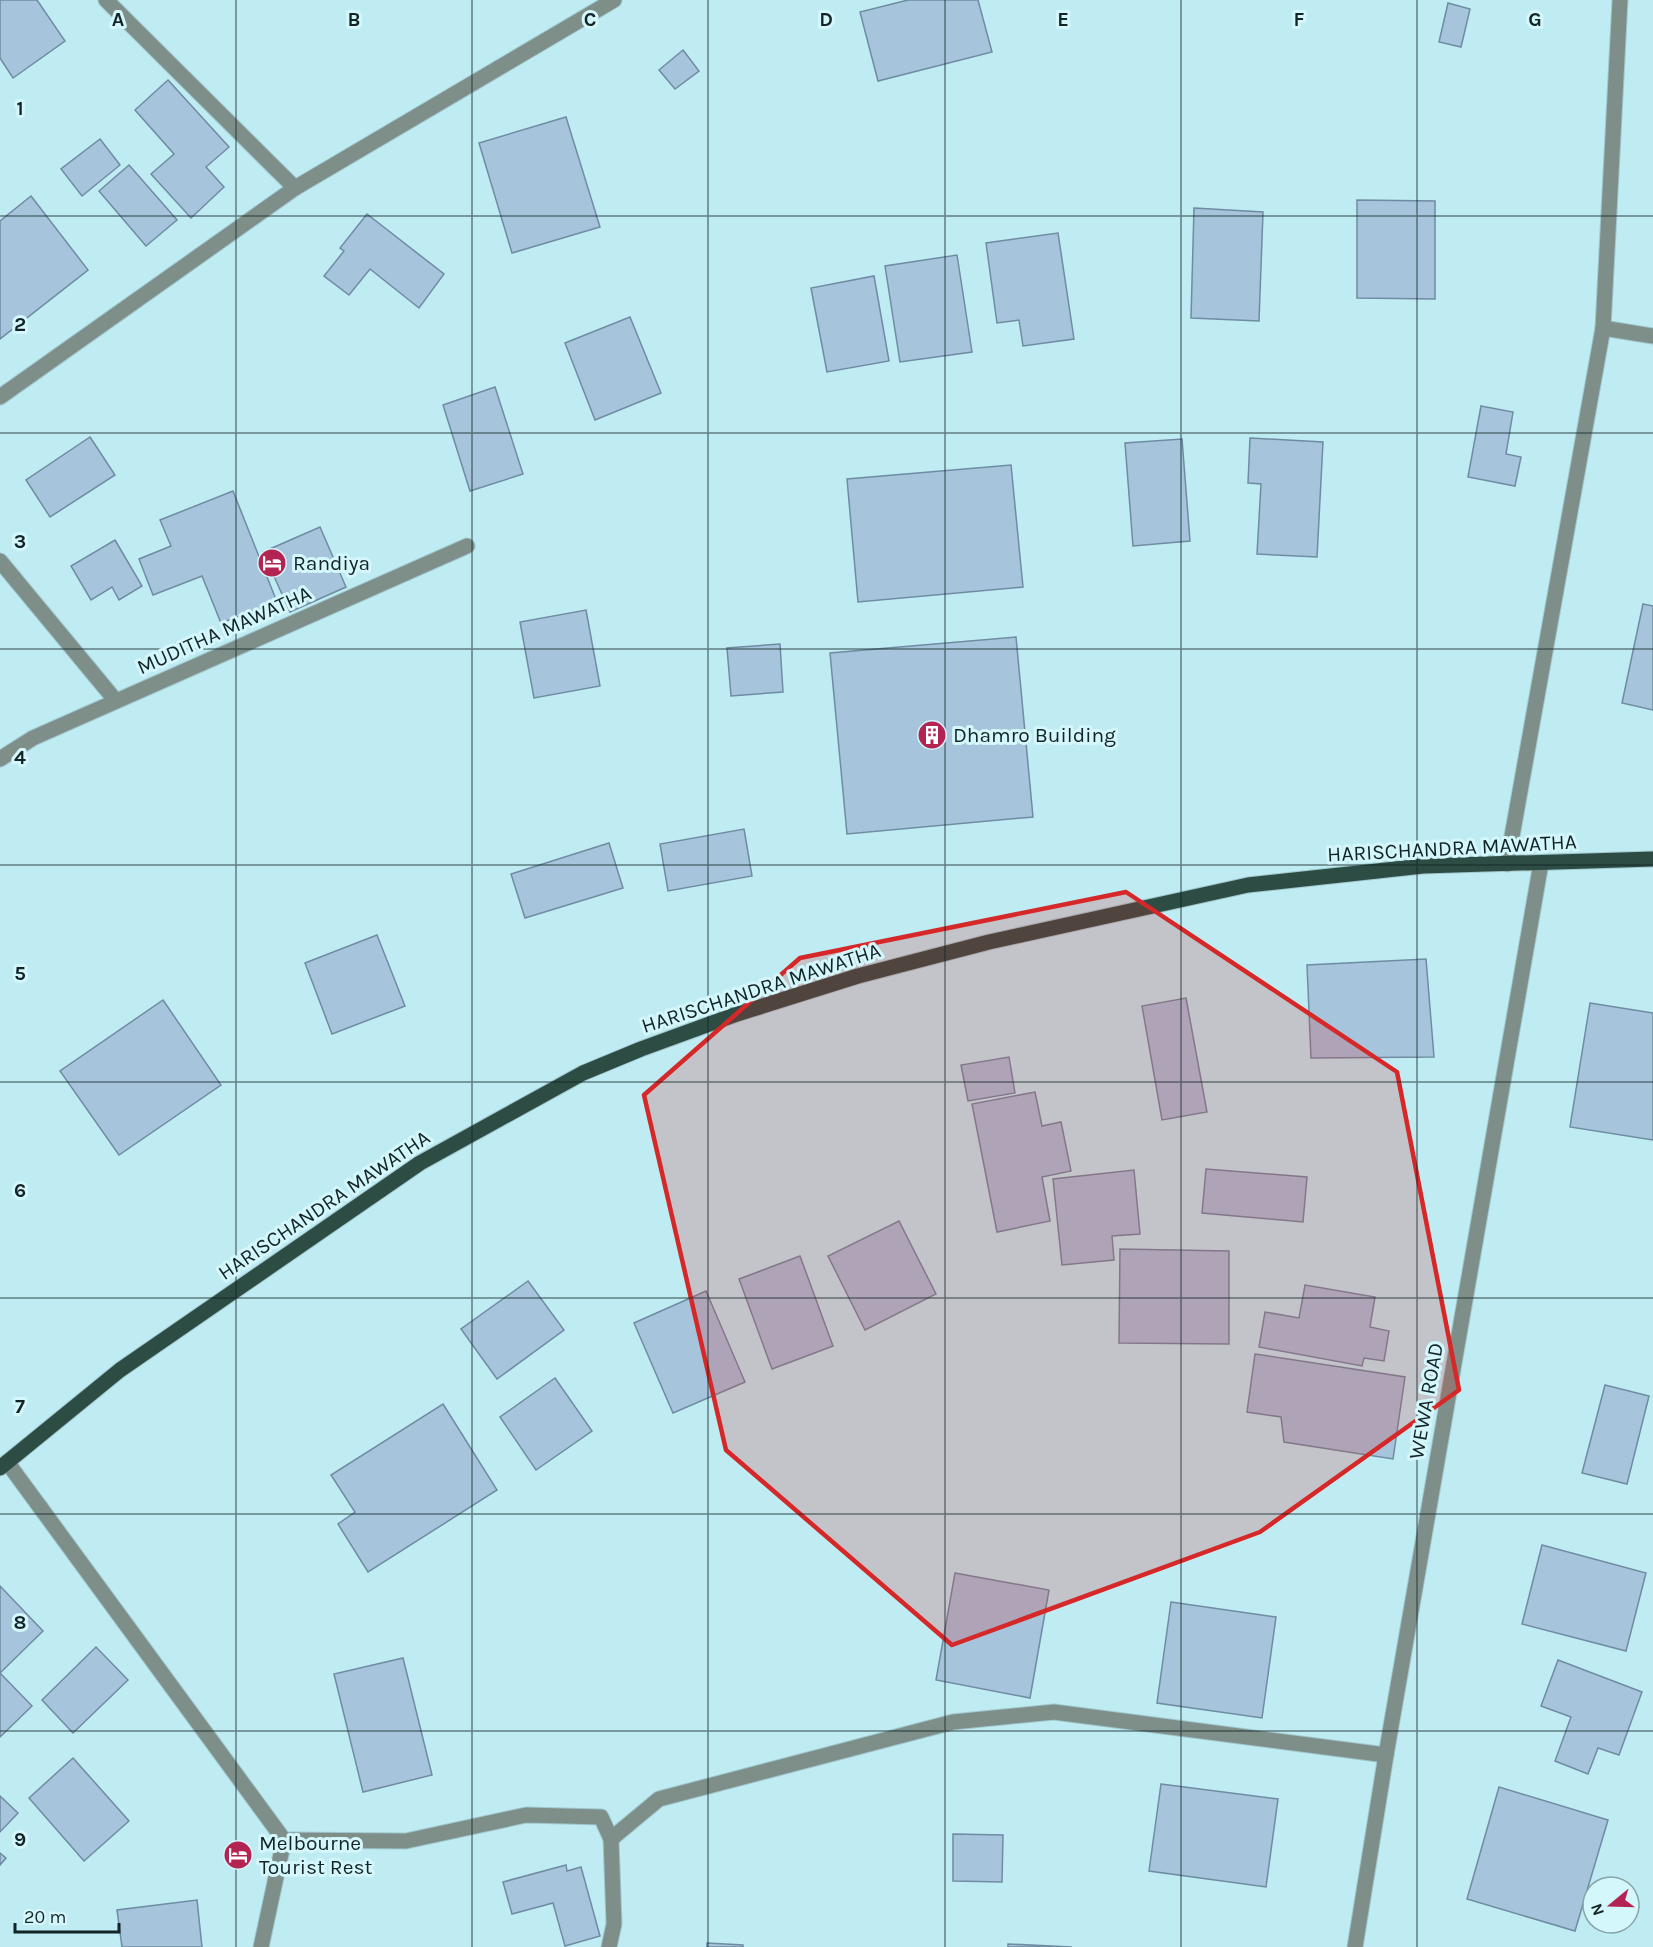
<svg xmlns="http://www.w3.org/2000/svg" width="1653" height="1947" font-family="Karla,sans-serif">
	<rect width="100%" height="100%" fill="#bfebf2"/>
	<g fill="#a6c4db" stroke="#6f8ca2" stroke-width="1.5">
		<polygon points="0,0 37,0 65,41 13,78 0,58"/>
		<polygon points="908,0 978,0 992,52 878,81 860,12"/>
		<polygon points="1448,3 1470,9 1461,47 1439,42"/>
		<polygon points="683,50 699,71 675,89 659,70"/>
		<polygon points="168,80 229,147 206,167 224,187 191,218 151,174 174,154 135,110"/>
		<polygon points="566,117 600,227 512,253 479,143"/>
		<polygon points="100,139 120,165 82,196 61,169"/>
		<polygon points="129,165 177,220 146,246 99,191"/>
		<polygon points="31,196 88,270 0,339 0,221"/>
		<polygon points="1357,200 1435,201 1435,299 1357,298"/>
		<polygon points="1194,208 1263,212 1259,321 1191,318"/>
		<polygon points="367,214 444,274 419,308 370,269 349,295 324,276 344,251 340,248"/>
		<polygon points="1058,233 1074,339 1023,346 1019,320 997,323 986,243"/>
		<polygon points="957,255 972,352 900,362 885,266"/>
		<polygon points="874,276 889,361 827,372 811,288"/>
		<polygon points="630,317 661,393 595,420 565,343"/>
		<polygon points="495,387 523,474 470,491 443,405"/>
		<polygon points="1481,406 1513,412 1506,454 1521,457 1515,486 1468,477"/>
		<polygon points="90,437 115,475 50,517 26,480"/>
		<polygon points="1250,438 1323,442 1317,557 1257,554 1261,484 1248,483"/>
		<polygon points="1182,439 1190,541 1133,546 1125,443"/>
		<polygon points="1011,465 1023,587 858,602 847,479"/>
		<polygon points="233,491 277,602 221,623 202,576 153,595 139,559 171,546 160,520"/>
		<polygon points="320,527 346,587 290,612 263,552"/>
		<polygon points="115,540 142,586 119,600 112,587 91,600 71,566"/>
		<polygon points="1643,604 1653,606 1653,710 1622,703"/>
		<polygon points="586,610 600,686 534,698 520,622"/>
		<polygon points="1016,637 1033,817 847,834 830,653"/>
		<polygon points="780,644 783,692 731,696 727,648"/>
		<polygon points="744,829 752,876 668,891 660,844"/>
		<polygon points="609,843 623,888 525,918 511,874"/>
		<polygon points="377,935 405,1006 332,1034 305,963"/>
		<polygon points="1426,959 1434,1057 1311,1058 1307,965"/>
		<polygon points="1186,998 1207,1112 1162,1120 1142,1006"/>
		<polygon points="163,1000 221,1085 119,1155 60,1071"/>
		<polygon points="1590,1003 1653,1013 1653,1140 1570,1127"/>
		<polygon points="1009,1057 1015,1093 968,1101 961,1065"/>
		<polygon points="1035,1092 1042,1126 1061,1122 1071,1171 1042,1177 1050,1221 997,1232 972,1104"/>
		<polygon points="1206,1169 1307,1177 1303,1222 1202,1213"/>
		<polygon points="1134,1170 1140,1234 1112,1236 1114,1260 1062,1265 1053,1179"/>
		<polygon points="899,1221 936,1294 865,1330 828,1256"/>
		<polygon points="1120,1249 1229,1251 1229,1344 1119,1343"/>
		<polygon points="800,1256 833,1346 772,1369 739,1279"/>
		<polygon points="528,1281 564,1330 497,1379 461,1329"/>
		<polygon points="1305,1285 1375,1297 1370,1327 1389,1331 1384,1361 1364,1358 1362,1366 1259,1347 1265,1312 1299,1318"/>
		<polygon points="706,1291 745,1382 673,1413 634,1323"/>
		<polygon points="1255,1354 1405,1377 1393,1459 1284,1442 1281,1417 1247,1412"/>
		<polygon points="555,1378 592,1431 536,1470 500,1417"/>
		<polygon points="1605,1385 1649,1396 1627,1484 1582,1473"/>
		<polygon points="443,1404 497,1490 368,1572 338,1524 355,1512 331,1475"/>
		<polygon points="1542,1545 1646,1573 1626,1651 1522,1624"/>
		<polygon points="955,1573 1049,1590 1030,1698 936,1680"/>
		<polygon points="0,1586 43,1631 0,1673"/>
		<polygon points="1171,1602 1276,1617 1262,1718 1157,1703"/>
		<polygon points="96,1647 128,1680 73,1733 42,1700"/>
		<polygon points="403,1658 432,1775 363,1792 334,1674"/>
		<polygon points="1558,1660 1642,1692 1619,1755 1598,1748 1588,1774 1555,1761 1571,1717 1541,1706"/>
		<polygon points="0,1673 32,1706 0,1737"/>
		<polygon points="73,1758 129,1821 84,1861 29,1798"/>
		<polygon points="1161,1784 1278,1799 1266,1887 1149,1871"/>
		<polygon points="1499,1787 1608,1820 1575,1931 1467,1899"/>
		<polygon points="0,1796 18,1813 0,1832"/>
		<polygon points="953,1834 1003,1835 1002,1882 953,1881"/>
		<polygon points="0,1853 6,1858 0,1865"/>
		<polygon points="566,1865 567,1871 581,1867 600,1936 565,1946 553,1903 512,1914 503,1882"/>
		<polygon points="197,1900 202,1947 122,1947 117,1910"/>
		<polygon points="707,1943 743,1945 743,1947 707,1947"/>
		<polygon points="1008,1944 1072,1947 1008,1947"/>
	</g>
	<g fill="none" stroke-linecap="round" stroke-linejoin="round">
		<g stroke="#a0c7cd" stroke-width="17">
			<g id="minor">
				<polyline points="106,0 295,188"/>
				<polyline points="1603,328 1653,336"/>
				<polyline points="0,397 295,188 614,0"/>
				<polyline points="0,561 116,701"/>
				<polyline points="0,759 33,738 467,546"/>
				<polyline points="1507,864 1603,328 1620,0"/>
				<polyline points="40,1507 284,1840"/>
				<polyline points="611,1839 659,1799 953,1722 1054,1712 1386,1755"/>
				<polyline points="261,1947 284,1840 406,1841 526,1815 601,1817 611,1839 614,1924 609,1947"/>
				<polyline points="1355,1947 1386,1755 1541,863"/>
			</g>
		</g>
		<g stroke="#a0c7cd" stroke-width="17">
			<polyline id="tertiary" points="7,1462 40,1507"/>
		</g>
		<g stroke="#a0c7cd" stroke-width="17">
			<polyline id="primary" points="0,1468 120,1370 420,1163 583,1073 641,1049 737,1014 858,976 989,942 1248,885 1423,866 1653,859"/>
		</g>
		<use href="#minor" stroke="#7e8f8a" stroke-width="15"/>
		<use href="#tertiary" stroke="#7e8f8a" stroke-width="15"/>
		<use href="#primary" stroke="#2d4c44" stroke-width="15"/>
	</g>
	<path fill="#d62828" fill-opacity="0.2" stroke="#d62828" stroke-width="4.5" stroke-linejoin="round" d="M1126,892L1397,1072L1459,1390L1260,1532L952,1645L726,1450L644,1095L800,958Z"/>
	<path fill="none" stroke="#132427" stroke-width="1.5" stroke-opacity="0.55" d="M236,0V1947M472,0V1947M708,0V1947M945,0V1947M1181,0V1947M1417,0V1947M0,216H1653M0,433H1653M0,649H1653M0,865H1653M0,1082H1653M0,1298H1653M0,1514H1653M0,1731H1653"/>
	<defs>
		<g id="hotel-disc" transform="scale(1.5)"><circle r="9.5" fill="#b42453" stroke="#d4f7fc"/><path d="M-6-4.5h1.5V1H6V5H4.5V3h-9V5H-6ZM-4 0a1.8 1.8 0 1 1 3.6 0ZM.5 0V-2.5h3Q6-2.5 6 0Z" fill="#fff"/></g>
		<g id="building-disc" transform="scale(1.5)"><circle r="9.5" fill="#b42453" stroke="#d4f7fc"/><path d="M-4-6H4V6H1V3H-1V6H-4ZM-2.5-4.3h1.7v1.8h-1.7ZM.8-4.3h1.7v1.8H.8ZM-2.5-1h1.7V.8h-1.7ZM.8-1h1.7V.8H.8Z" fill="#fff"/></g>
	</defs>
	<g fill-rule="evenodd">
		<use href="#hotel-disc" x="272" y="563"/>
		<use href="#building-disc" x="932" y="735"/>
		<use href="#hotel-disc" x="238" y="1855"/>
	</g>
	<g text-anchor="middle" stroke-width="6" stroke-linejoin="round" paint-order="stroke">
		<g font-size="21" fill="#132427" stroke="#d4f7fc" text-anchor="start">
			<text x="293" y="570">Randiya</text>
			<text x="953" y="742">Dhamro Building</text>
			<text x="259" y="1850">Melbourne<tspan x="259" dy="24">Tourist Rest</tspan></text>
		</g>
		<g font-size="21" fill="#132427" stroke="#d4f7fc">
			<text transform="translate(224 630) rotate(-24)" y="7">MUDITHA MAWATHA</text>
			<text transform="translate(1452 848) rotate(-3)" y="7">HARISCHANDRA MAWATHA</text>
			<text transform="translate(761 988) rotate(-18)" y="7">HARISCHANDRA MAWATHA</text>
			<text transform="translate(324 1205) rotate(-34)" y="7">HARISCHANDRA MAWATHA</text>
			<text transform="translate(1426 1401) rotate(-80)" y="7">WEWA ROAD</text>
		</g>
	</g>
	<g font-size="20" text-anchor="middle" font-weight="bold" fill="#132427" stroke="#d4f7fc" stroke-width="6" stroke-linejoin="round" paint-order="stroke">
		<text x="118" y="26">A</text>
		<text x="354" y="26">B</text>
		<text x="590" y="26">C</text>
		<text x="826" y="26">D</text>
		<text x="1063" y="26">E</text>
		<text x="1299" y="26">F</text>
		<text x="1535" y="26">G</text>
		<text x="20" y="115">1</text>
		<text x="20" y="331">2</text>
		<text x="20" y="548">3</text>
		<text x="20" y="764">4</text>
		<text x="20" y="980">5</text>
		<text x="20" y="1197">6</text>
		<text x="20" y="1413">7</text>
		<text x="20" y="1629">8</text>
		<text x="20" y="1846">9</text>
	</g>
	<g transform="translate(1611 1905) rotate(251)"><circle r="28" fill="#d4f7fc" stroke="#87a3a7" stroke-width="1.5"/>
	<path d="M0-4.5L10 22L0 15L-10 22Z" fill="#b42453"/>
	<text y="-9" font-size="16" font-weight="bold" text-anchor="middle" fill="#132427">N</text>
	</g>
	<path d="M15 1923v9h104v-9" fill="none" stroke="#132427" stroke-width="3"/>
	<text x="24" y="1923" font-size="18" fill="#132427" stroke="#d4f7fc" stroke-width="4.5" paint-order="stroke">20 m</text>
</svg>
